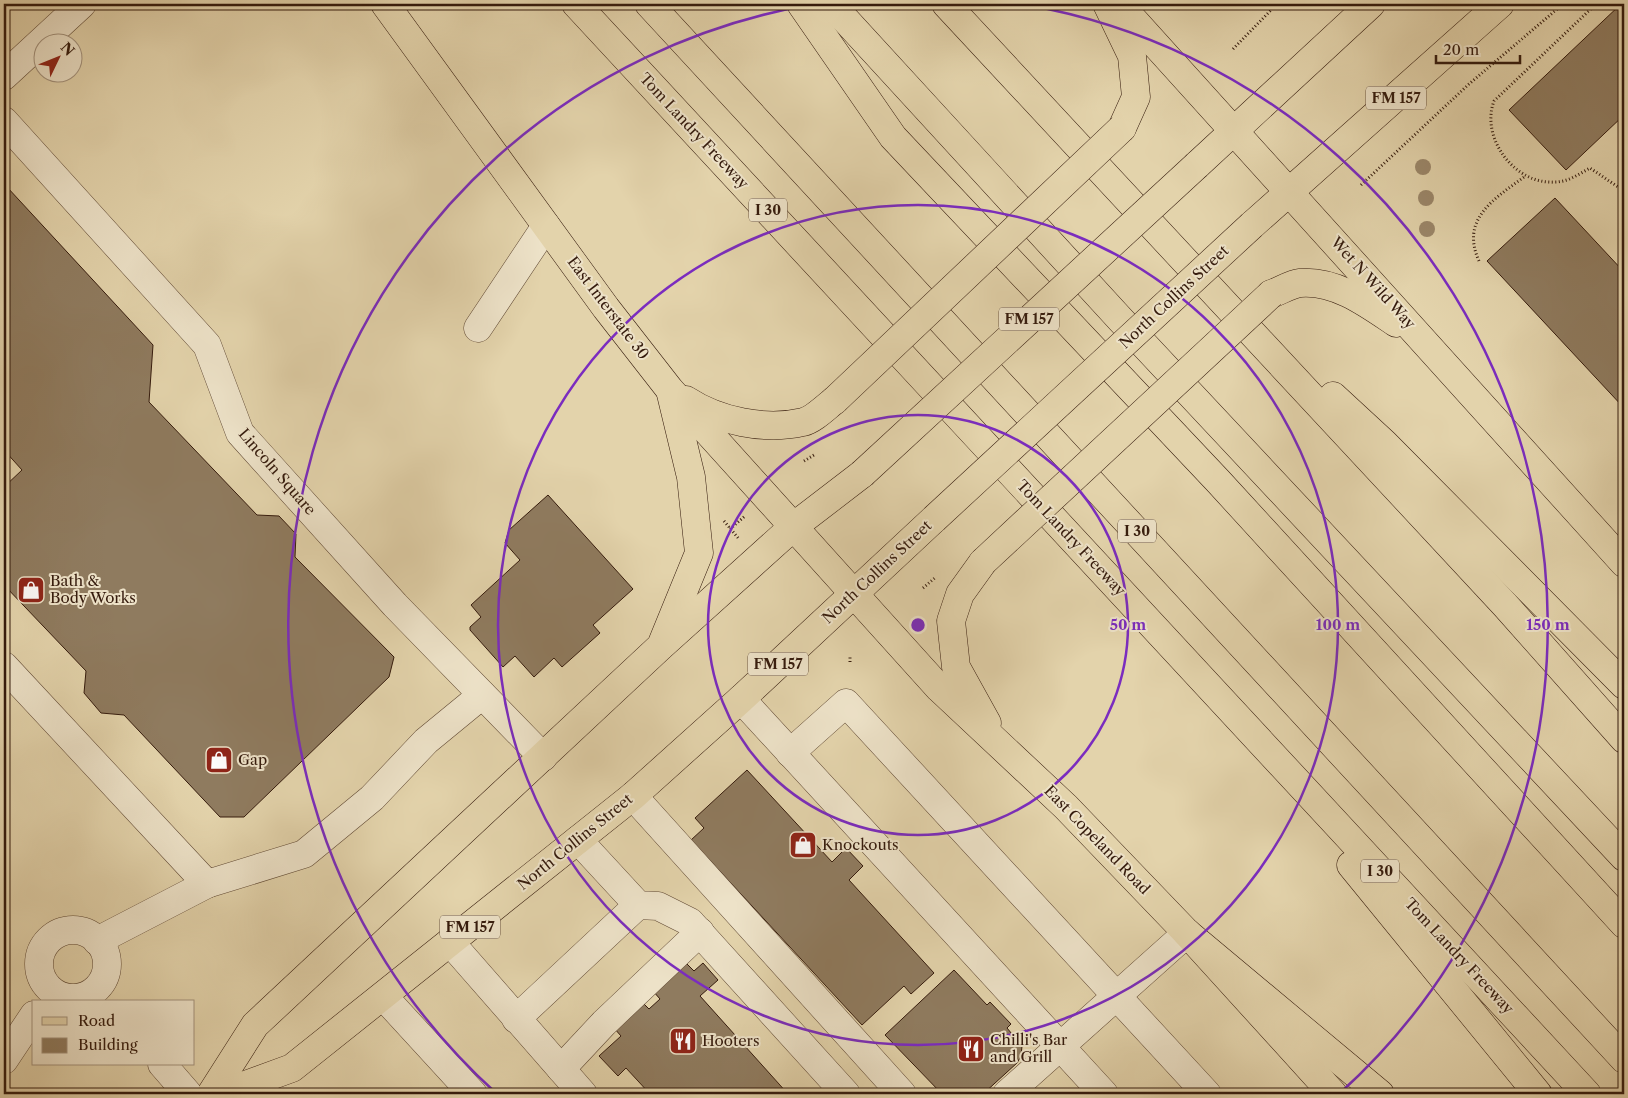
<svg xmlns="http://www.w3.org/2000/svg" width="1628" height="1098" font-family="'Libre Caslon Text',serif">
	<rect width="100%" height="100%" fill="#e3d3ab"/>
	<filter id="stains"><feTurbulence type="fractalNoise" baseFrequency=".004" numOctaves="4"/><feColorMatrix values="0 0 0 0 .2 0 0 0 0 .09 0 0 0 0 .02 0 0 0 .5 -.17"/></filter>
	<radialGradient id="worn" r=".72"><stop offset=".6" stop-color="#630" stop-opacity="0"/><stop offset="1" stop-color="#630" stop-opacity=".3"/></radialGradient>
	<g fill="#8f7b5f" stroke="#351b0d">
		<polygon points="1621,4 1624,4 1624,115 1566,170 1509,110"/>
		<polygon points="4,187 7,187 153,345 149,402 257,515 279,516 296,534 295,557 394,657 389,677 244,817 220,817 124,715 101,713 84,693 86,671 4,585 4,487 22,470 4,450"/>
		<polygon points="1555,198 1624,272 1624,408 1487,261"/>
		<polygon points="548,495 633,589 593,625 600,633 562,667 554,658 534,677 515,656 503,667 470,630 470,627 481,617 471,605 520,560 505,543 509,530"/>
		<polygon points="747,770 832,862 846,848 863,866 849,880 934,973 911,994 904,986 862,1025 691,840 704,828 695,818"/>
		<polygon points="685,962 694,971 703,963 718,980 700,996 788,1094 650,1094 626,1068 618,1076 599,1056 621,1036 614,1028 642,1002 649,1009 660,999 653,991"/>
		<polygon points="954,970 987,1005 990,1002 1011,1024 1007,1028 1022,1046 1021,1056 1017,1063 983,1094 942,1094 885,1035"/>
	</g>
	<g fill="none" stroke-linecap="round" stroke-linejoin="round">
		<g stroke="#604934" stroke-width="29">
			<g id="minor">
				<polyline points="4,76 82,4"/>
				<polyline points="4,121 207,345 240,433 395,605 543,757"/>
				<polyline points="478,328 546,226"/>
				<polyline points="4,666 207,884 304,854 372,798 426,741 482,695"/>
				<polyline points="741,699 1104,1094"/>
				<polyline points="790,753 846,703 1207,1094"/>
				<polyline points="633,796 902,1094"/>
				<polyline points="578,840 638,905 658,906 690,922 846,1094"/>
				<circle cx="73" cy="964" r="34"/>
				<polyline points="97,941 207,884"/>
				<polyline points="450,942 583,1094"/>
				<polyline points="384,997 473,1094"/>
				<polyline points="516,1019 638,905"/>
				<polyline points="4,1060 34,1015"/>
				<polyline points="162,1064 188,1094"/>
				<polyline points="561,1069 604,1023 700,932"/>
				<polyline points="1007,1094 1187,933"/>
			</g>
		</g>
		<g stroke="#351b0d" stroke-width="29">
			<g id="major">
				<polyline points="385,4 606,308 670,390 939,688 1066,807 1187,933 1333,1094"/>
				<polyline points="1107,4 1132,56 1136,97 1122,128"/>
				<polyline points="1119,4 1624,563"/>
				<polyline points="1197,165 1371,4"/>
				<polyline points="1252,225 1500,4"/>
				<path d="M1271,294C1280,291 1291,284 1300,283C1336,280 1368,304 1396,323"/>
				<path d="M686,400C718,421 765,431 803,422C813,420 826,407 835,400"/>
				<polyline points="983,562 960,594 951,621 956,667 987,723"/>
				<polyline points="663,641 699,553 691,477 671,394"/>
				<polyline points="211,1094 255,1025 661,646 793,527 862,474"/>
				<polyline points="221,1094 292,1068 633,796 741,699 934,519"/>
			</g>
		</g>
		<g stroke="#351b0d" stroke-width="29">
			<g id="highway">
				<polyline points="576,4 1587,1094"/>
				<polyline points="649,4 1624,1059"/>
				<polyline points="801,4 893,137 1218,481 1624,924"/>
				<polyline points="831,4 1120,319 1624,857"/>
				<polyline points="946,4 1505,605 1624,739"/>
				<polyline points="1333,396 1385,444 1624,685"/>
				<polyline points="1351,865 1538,1094"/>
				<polyline points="1187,933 1380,1094"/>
			</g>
		</g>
		<g stroke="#351b0d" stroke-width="3" stroke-dasharray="1 2.5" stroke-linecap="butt">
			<path d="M1596,4L1494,101C1480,138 1515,185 1555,182C1568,182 1579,174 1590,168L1624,191"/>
			<polyline points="1233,49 1277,4"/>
			<polyline points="1361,185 1469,84 1563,4"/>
			<path d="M1479,261C1460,219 1494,199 1524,177"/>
			<polyline points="804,461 814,455"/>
			<polyline points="724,521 739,539"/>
			<polyline points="730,529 745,516"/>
			<polyline points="923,588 936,577"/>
			<polyline points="850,662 850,657"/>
		</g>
		<use href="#minor" stroke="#ede2c8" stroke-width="28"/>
		<use href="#major" stroke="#e3d3ab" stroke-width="28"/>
		<use href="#highway" stroke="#e3d3ab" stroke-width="28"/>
		<g stroke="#351b0d" stroke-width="29" stroke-linecap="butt">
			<g id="major-bridge">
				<polyline points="835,400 1122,128"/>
				<polyline points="862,474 1197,165"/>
				<polyline points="934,519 1252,225"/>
				<polyline points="983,562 1271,294"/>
			</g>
		</g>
		<use href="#major-bridge" stroke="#e3d3ab" stroke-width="28"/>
	</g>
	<g fill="#9b876a">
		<circle cx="1423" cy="167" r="8"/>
		<circle cx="1426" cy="198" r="8"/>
		<circle cx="1427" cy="229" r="8"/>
	</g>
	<g fill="none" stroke="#7b2cbf" stroke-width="2.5">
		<circle cx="918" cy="625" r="210"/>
		<circle cx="918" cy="625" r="420"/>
		<path d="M496 1093A630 630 0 0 1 809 5M1027 5A630 630 0 0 1 1340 1093"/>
	</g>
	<defs>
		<g id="shop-square" transform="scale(1.4375)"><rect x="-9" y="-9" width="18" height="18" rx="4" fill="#8f2418" stroke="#ede2c8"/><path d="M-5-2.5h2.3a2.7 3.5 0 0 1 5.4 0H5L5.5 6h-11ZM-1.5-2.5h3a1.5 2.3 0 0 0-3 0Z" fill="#fff"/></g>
		<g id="restaurant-square" transform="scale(1.4375)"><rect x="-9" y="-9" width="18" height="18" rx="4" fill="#8f2418" stroke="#ede2c8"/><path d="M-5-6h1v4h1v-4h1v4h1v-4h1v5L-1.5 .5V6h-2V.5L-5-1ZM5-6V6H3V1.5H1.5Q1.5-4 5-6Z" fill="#fff"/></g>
	</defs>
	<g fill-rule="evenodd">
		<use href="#shop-square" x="31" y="590"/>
		<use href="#shop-square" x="219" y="760"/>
		<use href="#shop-square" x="803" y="845"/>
		<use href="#restaurant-square" x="683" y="1041"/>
		<use href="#restaurant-square" x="971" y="1049"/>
	</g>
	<g text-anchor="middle" stroke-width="4" stroke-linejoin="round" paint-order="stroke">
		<g fill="#ede2c8" stroke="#6c5745" stroke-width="1">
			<rect x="1366" y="86.5" width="60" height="23" rx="4"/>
			<rect x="749" y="198.5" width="38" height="23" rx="4"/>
			<rect x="999" y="307.5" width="60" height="23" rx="4"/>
			<rect x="1118" y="519.5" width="38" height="23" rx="4"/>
			<rect x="748" y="652.5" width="60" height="23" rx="4"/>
			<rect x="1361" y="859.5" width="38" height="23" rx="4"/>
			<rect x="440" y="915.5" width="60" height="23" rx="4"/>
		</g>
		<g font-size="14" font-weight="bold" fill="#351b0d">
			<text x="1396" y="103">FM 157</text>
			<text x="768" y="215">I 30</text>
			<text x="1029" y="324">FM 157</text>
			<text x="1137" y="536">I 30</text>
			<text x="778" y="669">FM 157</text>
			<text x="1380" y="876">I 30</text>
			<text x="470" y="932">FM 157</text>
		</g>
		<g font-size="15" fill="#351b0d" stroke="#ede2c8">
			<text transform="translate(694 131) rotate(47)" y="5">Tom Landry Freeway</text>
			<text transform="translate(1373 283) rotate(48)" y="5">Wet N Wild Way</text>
			<text transform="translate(1174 297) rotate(-43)" y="5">North Collins Street</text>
			<text transform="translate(608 308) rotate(53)" y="5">East Interstate 30</text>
			<text transform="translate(277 472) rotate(49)" y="5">Lincoln Square</text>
			<text transform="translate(1071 538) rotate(47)" y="5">Tom Landry Freeway</text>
			<text transform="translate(877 572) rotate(-43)" y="5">North Collins Street</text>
			<text transform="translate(1097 840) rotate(46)" y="5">East Copeland Road</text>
			<text transform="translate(575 842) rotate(-39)" y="5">North Collins Street</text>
			<text transform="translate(1459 956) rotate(47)" y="5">Tom Landry Freeway</text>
		</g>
		<g font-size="15" fill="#351b0d" stroke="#ede2c8" text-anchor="start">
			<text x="50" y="586">Bath &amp;<tspan x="50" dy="17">Body Works</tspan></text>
			<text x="238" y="765">Gap</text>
			<text x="822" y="850">Knockouts</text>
			<text x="990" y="1045">Chilli's Bar<tspan x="990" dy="17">and Grill</tspan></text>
			<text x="702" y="1046">Hooters</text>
		</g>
	</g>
	<circle cx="918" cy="625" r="8" fill="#7b2cbf" stroke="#ede2c8" stroke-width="2.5"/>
	<g font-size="15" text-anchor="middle" font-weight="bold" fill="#7b2cbf" stroke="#ede2c8" stroke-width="4" stroke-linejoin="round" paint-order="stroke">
		<text x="1128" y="630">50 m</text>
		<text x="1338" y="630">100 m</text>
		<text x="1548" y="630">150 m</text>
	</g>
	<rect width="1628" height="1098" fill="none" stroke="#e3d3ab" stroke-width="20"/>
	<rect x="5" y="5" width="1618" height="1088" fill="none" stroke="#351b0d" stroke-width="2.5"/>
	<rect x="10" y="10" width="1608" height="1078" fill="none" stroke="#351b0d"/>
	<rect x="32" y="1000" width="162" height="65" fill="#ede2c8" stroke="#a3927d"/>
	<rect x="42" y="1017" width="25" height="8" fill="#e3d3ab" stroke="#a3927d"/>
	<text x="78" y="1026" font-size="15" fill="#351b0d">Road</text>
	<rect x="42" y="1038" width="25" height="15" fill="#8f7b5f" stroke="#a3927d"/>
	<text x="78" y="1050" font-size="15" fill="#351b0d">Building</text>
	<g transform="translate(58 58) rotate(47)"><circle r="24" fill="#ede2c8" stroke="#a3927d"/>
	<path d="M0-4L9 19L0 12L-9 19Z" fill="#8f2418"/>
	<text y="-8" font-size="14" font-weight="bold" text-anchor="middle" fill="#351b0d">N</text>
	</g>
	<path d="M1436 55v8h84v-8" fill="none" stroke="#351b0d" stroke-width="2.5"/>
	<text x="1443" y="55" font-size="15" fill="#351b0d" stroke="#ede2c8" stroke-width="4" paint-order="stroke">20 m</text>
	<rect width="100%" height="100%" filter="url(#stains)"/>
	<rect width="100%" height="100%" fill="url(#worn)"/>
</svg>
